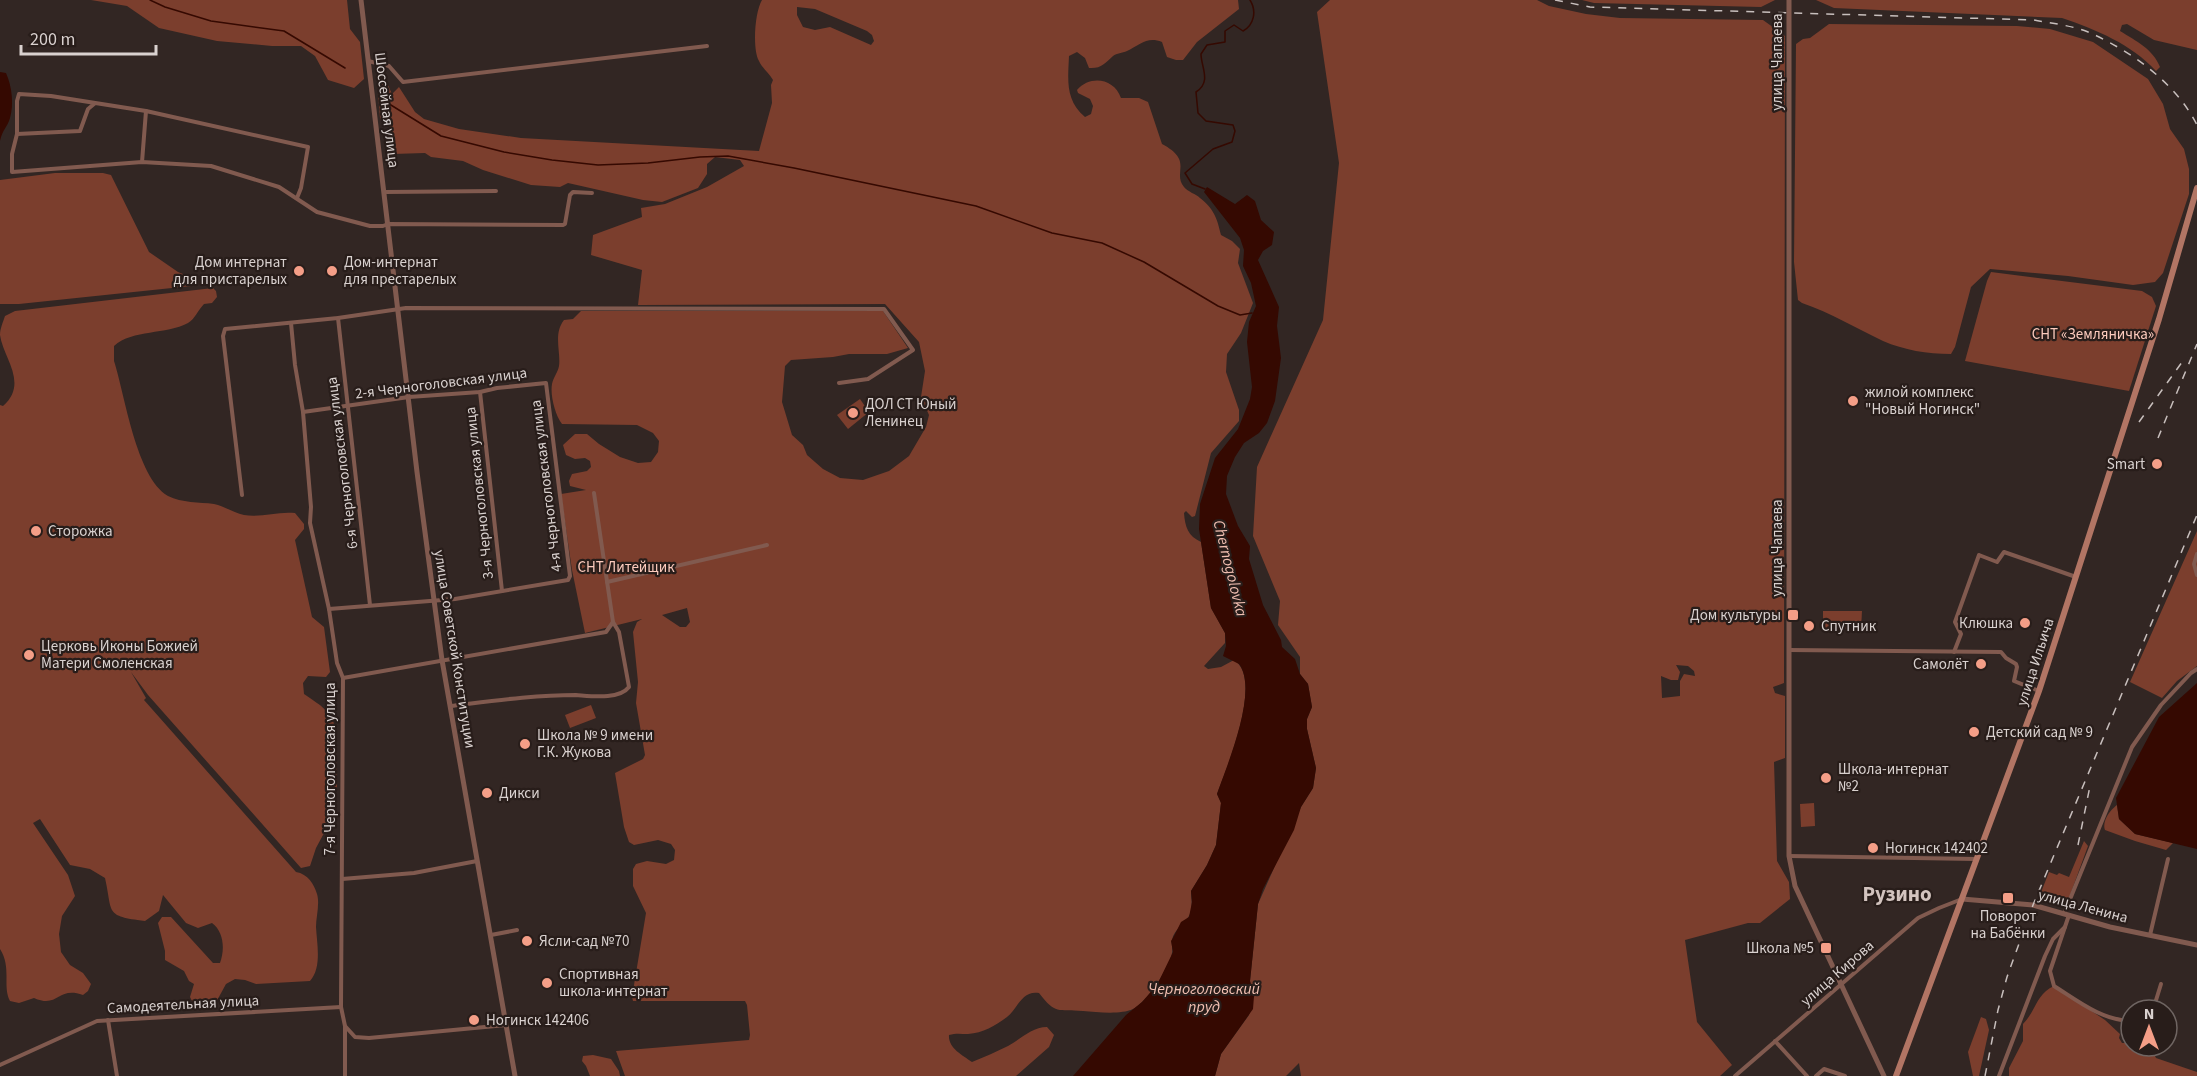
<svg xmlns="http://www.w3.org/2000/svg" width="2197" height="1076" font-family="'Source Sans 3',sans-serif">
	<rect width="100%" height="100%" fill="#322623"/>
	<g fill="#7b3e2d" fill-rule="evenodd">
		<polygon points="91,0 347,0 350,29 360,42 364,79 354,88 328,80 315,56 301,46 272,46 217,41 159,28 127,6"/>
		<path d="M762,0H1238L1239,9L1197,42L1183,60H1176L1167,57L1162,42C1147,36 1140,45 1127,51C1122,53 1117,53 1113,56C1105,63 1101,69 1089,68L1085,58L1077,52L1069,56C1068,80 1065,100 1085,117L1091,114L1093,106L1090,99L1078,93L1077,90C1090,75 1114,78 1121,98H1139L1148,102L1162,144C1194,161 1172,172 1184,187C1188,192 1196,194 1200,198C1214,209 1217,218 1221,235L1232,241L1240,249L1238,263L1253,303L1241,333L1227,354L1226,372L1239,410V421L1211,453L1195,516L1192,517L1186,511L1184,513C1185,527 1188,536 1201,542L1211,608L1225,633V643L1204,666L1208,669L1221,667L1234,660C1264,679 1227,767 1217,794L1221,803L1216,845L1207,865L1191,891C1191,899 1193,905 1190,914C1186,923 1174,929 1172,940C1171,944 1173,949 1172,953C1170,967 1146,1003 1133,1009C1120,1015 1097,1012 1083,1011C1057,1009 1056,1015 1039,993C1022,990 1018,1008 1007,1017C995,1026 983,1033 968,1034C961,1034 956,1033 949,1035C948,1048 962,1055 972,1062C984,1057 996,1052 1008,1046C1021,1039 1032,1027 1047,1027L1054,1035L1049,1047L1016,1076H625L616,1051L749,1040L750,1035L747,1005L745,1001H633L632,997L646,913L633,886V869L636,864L647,861L666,864L674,860L675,850L671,844L658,840L634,845L629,842L624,827L615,773L643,759L645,755L636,703L638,682L633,632L637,622L642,619L585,633L572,570L561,494L586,490L570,486L569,481L572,474L587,471L591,467L590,461L585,458L575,459L566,455L563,445L575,434H587L599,444L620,457L638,463L651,462L658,452L659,441L653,433L637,425L562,424C555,415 550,395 552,384C553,378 558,372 559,366C561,352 553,334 564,320L573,319L581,311H883L908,348L887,354H849L833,357L791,360L785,366L782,402L792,435L803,445L807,455L823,469L840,478L863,480L889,471L909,456L926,427L929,415L921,397L925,371L919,342L885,304L638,305L642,270L591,255L593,235L642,217L641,208L665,204L707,187L744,166L740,160L715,157L707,164V174L698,188L662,202L643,200L568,183L560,187L531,185L483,170L463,161L431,157L425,153L393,154C385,138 401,131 380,118L378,92L380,83H387L392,94L399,87L415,112L424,119L459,129L521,138L759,151L772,103L771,85L773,80C769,73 762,68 759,61C752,49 755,11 762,0ZM797,7L815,9L867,31L872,35L874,41L871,45L830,27L815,30L803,27L797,15ZM687,608L690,622L686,627H680L662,615Z"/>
		<path d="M1330,0H1537L1549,6L1586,14L1620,18L1763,20L1785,36L1784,683L1773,687L1775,693L1785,696V758L1774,762L1777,861L1789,882L1790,899L1760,923H1748L1685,940L1697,1022L1732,1065L1720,1076H1301L1299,1063L1286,1076H1215L1221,1054L1249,1015L1254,996L1250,981L1258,904L1301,807L1313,788L1316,768L1307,729V719L1312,707L1308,684L1300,674V657L1278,625L1280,601L1253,536L1257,467L1323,320L1339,163L1317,12ZM1676,665L1688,666L1694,671L1695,676L1684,674L1680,681V696L1662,698L1661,676L1671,680H1678L1680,672Z"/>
		<polygon points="1582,0 1775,0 1761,7 1594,3"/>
		<path d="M1816,0H2197V50L2154,40L2127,24L2122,25L2120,31C2136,41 2153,49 2160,67L2156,71C2131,44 2097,30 2062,18L1834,8Z"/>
		<path d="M1829,24L2017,26L2050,29L2093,42L2148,79L2163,104L2170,129L2184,149L2189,169V194L2163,273L2155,282L2133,285L2068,276L1990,269L1971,287L1955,347L1951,354C1927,354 1904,350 1883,341C1856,328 1831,313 1802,303L1798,300L1794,262L1796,44L1803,39L1810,38Z"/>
		<polygon points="55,173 103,173 111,175 149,252 178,272 195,279 195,284 191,286 19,304 0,304 0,180"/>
		<polygon points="1991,272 2142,291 2152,297 2156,306 2129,391 1965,361 1987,281"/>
		<path d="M213,288L216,291L217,297L212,303L204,304C198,310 195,319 188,323C166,335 133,329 114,346V361C125,395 136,477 168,496C182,503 199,502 214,504C224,506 234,513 244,515C261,518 278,511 295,513L304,524V529L295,540L312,617L324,627L330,672L326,677L308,676L303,683L304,694C318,704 331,710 335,727L337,786L334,801L330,822L316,848L310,866L301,868L148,695L131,672L146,698L144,700L296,872C308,874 314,884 317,894C320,904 316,917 316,927C317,944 322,968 310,981L256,984L245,980L235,979L226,984L214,1006C203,1009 195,1008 190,997L194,984L189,981L184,971L165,960V951L158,923L162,917H171L213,963H220C225,949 224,932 212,923L198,928L186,923L163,895L159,911L145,921C104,916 113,913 105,878L90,869L70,865L40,819L33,823L68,875L75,896L62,916L59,934L61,952L70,965L83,973L91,984L88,991L83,995C57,986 59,1009 34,998L19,1003L10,1001C2,986 12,968 0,949V405L3,406C29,383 3,358 0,335C0,329 3,322 5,316L15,311Z"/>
		<polygon points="860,399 869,412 848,429 837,415"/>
		<polygon points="2197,531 2197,666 2177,681 2162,698 2130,682"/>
		<polygon points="1823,611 1862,611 1861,629 1823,629"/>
		<polygon points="591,705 596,718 570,728 565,715"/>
		<polygon points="1814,803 1815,826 1801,827 1800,804"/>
		<path d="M2117,805L2119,819L2135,834L2173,843L2166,850L2135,841L2105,830C2102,821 2110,810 2117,805Z"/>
		<polygon points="2084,841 2088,846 2066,906 2044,902 2040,895 2049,872 2057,875 2059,873 2069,877"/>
		<path d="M2054,986L2105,1020L2120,1034L2119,1038L2122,1043H2125L2127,1039L2131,1041V1046H2141L2153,1052L2156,1058L2194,1071L2197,1072V1076H2009V1068L2023,1041V1024C2036,1011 2036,994 2054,986Z"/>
		<polygon points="1981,1017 1986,1019 1989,1030 1979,1076 1973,1076 1968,1052"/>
		<polygon points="593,1055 611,1059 619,1071 620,1076 590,1076 586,1066 582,1061 583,1056"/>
	</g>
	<g fill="#350901">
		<path d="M0,72L6,73C12,86 14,105 10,118C8,126 2,130 0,141Z"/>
		<path d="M1207,187L1235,204L1247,195L1255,201L1261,220L1274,232L1272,245L1263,251L1258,260L1279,307L1277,326L1281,358L1275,401L1267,423L1259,433L1244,443L1235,457L1227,476L1226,494L1238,526L1250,546L1249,559L1263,605L1281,640L1282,647L1295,659L1300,674L1308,684L1312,707L1307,719V729L1316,768L1313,788L1301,807L1294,830L1263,889L1258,904L1250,981L1254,996L1253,1009L1221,1054L1215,1076H1073L1126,1015L1142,1002L1157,985L1173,952L1171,941L1174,936L1181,922L1189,917L1192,902L1191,891L1207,865L1216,845L1221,803L1217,794C1227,765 1259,690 1239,664L1223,656L1226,646L1225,633L1211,608L1199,529L1200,504L1215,458L1238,429L1250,399L1252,387L1247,342L1249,322L1256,306L1251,283L1243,266L1244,250L1240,238L1204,192Z"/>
		<polygon points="2197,683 2197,849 2135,834 2119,819 2116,798 2159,717"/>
	</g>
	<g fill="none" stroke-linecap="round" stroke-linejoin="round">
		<g stroke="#350901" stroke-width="1.5">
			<polyline points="150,0 165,7 211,21 284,31 345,68"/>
			<polyline points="386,102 441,136 504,152 552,160 598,165 648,163 700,157 728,156 794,168 976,206 1052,233 1102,243 1144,262 1218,306 1240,315 1252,313"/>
			<path d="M1205,189L1192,184L1185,173L1213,149L1232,142L1235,131L1233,125L1206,121L1198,113L1196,92C1212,82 1201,67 1201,54L1207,45L1225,42V31L1234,25L1243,31C1254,25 1257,11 1250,0"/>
		</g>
		<g stroke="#815a4f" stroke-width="4">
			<polyline points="368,61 389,66 403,82 707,46"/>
			<polyline points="94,104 88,109 80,131 17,134 17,101 19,94 51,96 146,111"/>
			<polyline points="17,134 12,154 12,172 142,162 211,166 279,187 317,212 370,226 383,226 388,224 563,225 565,224 570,195 573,192 592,193"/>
			<polyline points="142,162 146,111 308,147 301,188 297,198"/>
			<polyline points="385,192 496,191"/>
			<polyline points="338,318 370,605"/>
			<polyline points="291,323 295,365 303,412 311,507 310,523 329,609 337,663 343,678 341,1007 345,1026 345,1076"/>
			<polyline points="480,392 502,591"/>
			<polyline points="303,412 409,397 480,392 497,388 546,383 570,576 568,580 455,599 329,609"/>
			<polyline points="242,495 223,336 225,329 338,318 406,308 884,309 913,350 868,379 839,383"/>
			<polyline points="2197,554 2194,564 2197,575"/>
			<polyline points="607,582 767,545"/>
			<polyline points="1789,650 2001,652 2006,658 2016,664 2017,667 2014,681 2039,691"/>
			<polyline points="1954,652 1961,634 1955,622 1979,555 1997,562 2004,552 2076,577"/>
			<polyline points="343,678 606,632 613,622"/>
			<path d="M450,706C492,701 533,695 576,695C591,696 619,700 629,687L619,632L613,622L594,493"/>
			<polyline points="1789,856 1976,859"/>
			<polyline points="342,879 414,873 477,861"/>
			<polyline points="2064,914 2132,747 2161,705 2191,673 2197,669"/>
			<path d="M2069,915L2050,971L2054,986C2078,1001 2101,1020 2131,1021"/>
			<polyline points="491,935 517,930"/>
			<polyline points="2150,935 2168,859"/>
			<polyline points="2153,1010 2161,984"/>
			<polyline points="108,1020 117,1076"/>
			<polyline points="345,1026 355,1037 369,1038 506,1025"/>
			<polyline points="1775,1041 1807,1076"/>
			<polyline points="0,1065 97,1021 341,1007"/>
			<polyline points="1735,1076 1918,918 1939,908 1962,899"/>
			<polyline points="1816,1076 1824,1069 1845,1076"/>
			<polyline points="1999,1076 2045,956 2053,939 2065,927"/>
		</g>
		<g stroke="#815a4f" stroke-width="5">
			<polyline points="361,0 417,472 442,660 515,1076"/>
			<polyline points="1789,0 1789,856 1795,886 1884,1076"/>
			<polyline points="1962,899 2033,905 2110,927 2197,945"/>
		</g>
		<polyline stroke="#b27564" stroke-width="6" points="1896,1076 2039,691 2159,319 2197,188"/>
		<g stroke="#c8bfbd" stroke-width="1.5" stroke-dasharray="8 8" stroke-linecap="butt">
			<path d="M1555,0L1590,7L2034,20C2055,24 2078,26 2097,36C2136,55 2177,85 2197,125"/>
			<polyline points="2139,422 2185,358"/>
			<polyline points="2158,438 2197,344"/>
			<polyline points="2078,845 2090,786"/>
			<polyline points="1985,1076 1998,1010 2007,977 2033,905 2197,515"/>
		</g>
	</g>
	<g fill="#f49e87" stroke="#281d1a" stroke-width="2">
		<circle cx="299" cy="271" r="6"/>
		<circle cx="332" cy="271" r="6"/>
		<circle cx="1853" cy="401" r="6"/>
		<circle cx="853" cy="413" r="6"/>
		<circle cx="2157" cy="464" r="6"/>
		<circle cx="36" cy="531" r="6"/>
		<rect x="1787" y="609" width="12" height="12" rx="3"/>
		<circle cx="2025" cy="623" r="6"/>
		<circle cx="1809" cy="626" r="6"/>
		<circle cx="29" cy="655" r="6"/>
		<circle cx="1981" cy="664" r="6"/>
		<circle cx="1974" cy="732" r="6"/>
		<circle cx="525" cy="744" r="6"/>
		<circle cx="1826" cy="778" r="6"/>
		<circle cx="487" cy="793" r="6"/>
		<circle cx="1873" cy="848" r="6"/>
		<rect x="2002" y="892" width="12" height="12" rx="3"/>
		<circle cx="527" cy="941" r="6"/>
		<rect x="1820" y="942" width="12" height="12" rx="3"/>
		<circle cx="547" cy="983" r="6"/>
		<circle cx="474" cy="1020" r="6"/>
	</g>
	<g text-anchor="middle" stroke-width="4.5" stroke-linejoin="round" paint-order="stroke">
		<g font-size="15" fill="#d9d1cf" stroke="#281d1a">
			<text transform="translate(1777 62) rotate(-90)" y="5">улица Чапаева</text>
			<text transform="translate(387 110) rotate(83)" y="5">Шоссейная улица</text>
			<text transform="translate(441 383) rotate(-7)" y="5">2-я Черноголовская улица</text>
			<text transform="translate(342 463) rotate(-97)" y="5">6-я Черноголовская улица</text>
			<text transform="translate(546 486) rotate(-97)" y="5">4-я Черноголовская улица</text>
			<text transform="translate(479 493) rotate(-96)" y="5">3-я Черноголовская улица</text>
			<text transform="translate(1777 548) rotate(-90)" y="5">улица Чапаева</text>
			<text transform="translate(455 649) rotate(81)" y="5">улица Советской Конституции</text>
			<text transform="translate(2035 662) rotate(-72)" y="5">улица Ильича</text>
			<text transform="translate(330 769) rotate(-90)" y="5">7-я Черноголовская улица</text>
			<text transform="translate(2083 906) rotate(15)" y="5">улица Ленина</text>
			<text transform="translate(1837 973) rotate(-41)" y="5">улица Кирова</text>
			<text transform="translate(183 1004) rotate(-3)" y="5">Самодеятельная улица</text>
		</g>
		<g font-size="15" fill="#d9d1cf" stroke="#281d1a" text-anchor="start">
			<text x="287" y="267" text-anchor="end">Дом интернат<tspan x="287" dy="17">для пристарелых</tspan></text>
			<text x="344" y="267">Дом-интернат<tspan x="344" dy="17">для престарелых</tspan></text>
			<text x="1865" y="397">жилой комплекс<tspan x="1865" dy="17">"Новый Ногинск"</tspan></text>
			<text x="865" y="409">ДОЛ СТ Юный<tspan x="865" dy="17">Ленинец</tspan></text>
			<text x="2145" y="469" text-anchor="end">Smart</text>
			<text x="48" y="536">Сторожка</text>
			<text x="1781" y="620" text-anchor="end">Дом культуры</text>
			<text x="2013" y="628" text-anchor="end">Клюшка</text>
			<text x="1821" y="631">Спутник</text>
			<text x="41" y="651">Церковь Иконы Божией<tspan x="41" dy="17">Матери Смоленская</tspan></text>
			<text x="1969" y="669" text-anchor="end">Самолёт</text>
			<text x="1986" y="737">Детский сад № 9</text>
			<text x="537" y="740">Школа № 9 имени<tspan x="537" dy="17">Г.К. Жукова</tspan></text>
			<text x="1838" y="774">Школа-интернат<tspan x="1838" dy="17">№2</tspan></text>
			<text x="499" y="798">Дикси</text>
			<text x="1885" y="853">Ногинск 142402</text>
			<text x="2008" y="921" text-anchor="middle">Поворот<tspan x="2008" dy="17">на Бабёнки</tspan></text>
			<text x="539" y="946">Ясли-сад №70</text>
			<text x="1814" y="953" text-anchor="end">Школа №5</text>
			<text x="559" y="979">Спортивная<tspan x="559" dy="17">школа-интернат</tspan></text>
			<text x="486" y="1025">Ногинск 142406</text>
		</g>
		<g font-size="15" fill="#fdcbbd" stroke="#281d1a">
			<text x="2093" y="339">СНТ «Земляничка»</text>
			<text x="626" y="572">СНТ Литейщик</text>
		</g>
		<g font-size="16" font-style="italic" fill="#f0beb0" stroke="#281d1a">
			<text transform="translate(1231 568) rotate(76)" y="6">Chernogolovka</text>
			<text x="1204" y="994">Черноголовский<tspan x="1204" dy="18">пруд</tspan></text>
		</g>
		<g font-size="21" font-weight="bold" fill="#d3c4bf" stroke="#281d1a">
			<text x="1897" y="901">Рузино</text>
		</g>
	</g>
	<g transform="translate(2149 1028)"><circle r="28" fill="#281d1a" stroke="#6f6562" stroke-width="1.5"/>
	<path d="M0-4.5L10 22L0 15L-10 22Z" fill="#f49e87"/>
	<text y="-9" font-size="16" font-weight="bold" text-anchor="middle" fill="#d9d1cf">N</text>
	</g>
	<path d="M21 45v9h135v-9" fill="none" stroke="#d9d1cf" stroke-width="3"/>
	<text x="30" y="45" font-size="18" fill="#d9d1cf" stroke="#281d1a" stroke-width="4.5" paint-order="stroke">200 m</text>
</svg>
